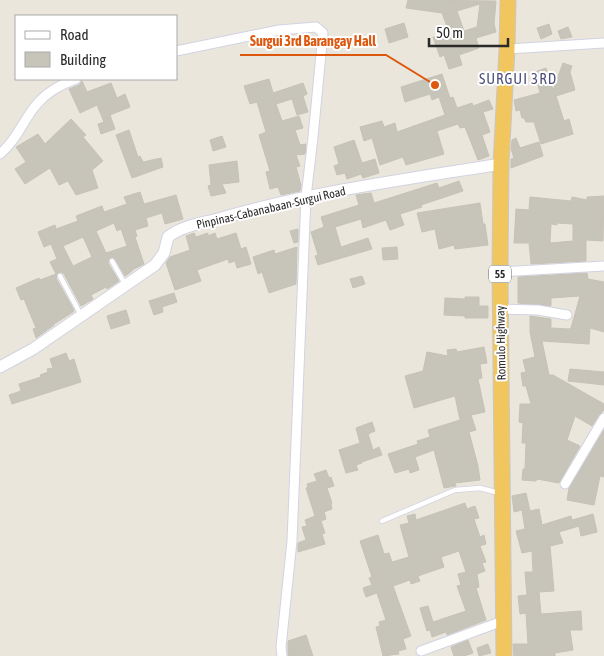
<svg xmlns="http://www.w3.org/2000/svg" width="604" height="656" font-family="'Asap Condensed',sans-serif">
	<rect width="100%" height="100%" fill="#ebe6dc"/>
	<g fill="#c7c4ba" stroke="#c7c2b6" fill-rule="evenodd">
		<path d="M408,0L496,1L494,24L496,32L476,38L479,48L459,55L462,65L449,69L444,55L440,57L433,37L449,32L442,13L406,8ZM480,4L477,27L464,31L457,11Z"/>
		<polygon points="404,23 408,37 389,43 385,29"/>
		<polygon points="549,24 552,34 541,39 537,28"/>
		<polygon points="568,27 572,37 561,39 558,31"/>
		<polygon points="563,63 572,66 570,72 575,90 556,96 564,121 569,119 573,134 541,144 534,122 526,122 524,118 522,118 520,110 516,111 514,100 540,93 535,72 546,68 553,90"/>
		<polygon points="442,74 450,98 453,97 457,108 472,103 473,106 489,100 493,109 483,112 490,132 482,135 489,156 478,160 465,127 460,128 458,124 437,131 444,154 406,165 403,157 380,165 372,138 364,141 360,127 382,121 384,127 395,123 397,132 445,115 439,97 432,100 430,94 405,102 401,87"/>
		<polygon points="269,79 273,93 303,83 307,94 303,96 308,112 297,115 292,99 276,104 282,121 299,116 303,128 295,130 300,145 306,144 305,154 296,155 300,166 296,167 301,185 300,191 281,195 278,187 270,189 266,172 270,171 259,135 266,132 257,102 250,104 244,86"/>
		<polygon points="82,81 87,92 111,83 117,98 125,94 130,107 110,115 115,129 101,134 98,124 104,122 97,105 80,113 69,89 79,85"/>
		<polygon points="71,119 86,135 83,137 103,161 92,170 98,188 76,195 68,181 59,185 50,168 25,184 15,169 26,162 16,147 38,134 45,144"/>
		<polygon points="129,130 138,157 140,156 143,162 161,158 163,167 132,178 116,135"/>
		<polygon points="222,136 226,147 213,151 210,140"/>
		<polygon points="516,138 520,148 539,142 543,156 511,168 511,159 514,158 511,149 512,140"/>
		<polygon points="354,140 362,163 375,159 379,173 363,178 361,174 347,179 345,173 337,175 334,166 339,164 334,147"/>
		<polygon points="237,161 239,182 222,184 226,193 211,196 208,186 211,185 209,165"/>
		<polygon points="459,181 463,191 421,205 422,207 400,214 404,225 390,230 386,220 363,228 361,219 335,227 341,247 368,238 372,249 318,265 315,256 318,255 311,232 324,227 321,217 359,205 356,195 371,193 374,203 437,183 439,188"/>
		<path d="M140,192L144,204L176,195L183,219L165,224L162,213L146,218L148,226L135,230L137,236L135,237L144,264L132,270V271L125,276L115,259L110,258L108,263L119,281L107,289L106,287L91,295L93,299L81,306L64,274L61,272L58,273L56,278L74,310L73,312L54,324V325L36,338L33,329L36,328L24,299L21,300L16,288L39,278L40,280L56,274L50,262L57,259L51,244L44,247L38,232L55,225L56,229L78,221L76,216L102,206L104,212L127,204L124,197ZM114,223L117,231L121,229L127,246L106,253L96,231ZM83,237L92,257L73,266L63,246Z"/>
		<path d="M604,196L603,241L586,240V261L531,264L529,243H514L516,209L529,210L530,197L571,201L572,197L587,200V197ZM557,223L573,224V241L550,243L551,224L557,225Z"/>
		<polygon points="480,203 483,224 485,224 488,245 455,249 454,245 439,249 435,229 422,232 417,213"/>
		<polygon points="298,229 298,242 294,243 290,231"/>
		<polygon points="194,233 196,237 208,233 208,236 215,233 217,239 236,233 241,249 246,247 251,264 237,268 235,261 229,263 228,259 197,270 201,281 175,290 166,263 170,257 190,250 186,236"/>
		<polygon points="297,247 296,284 269,293 262,272 258,274 253,257 274,250 275,254"/>
		<polygon points="397,247 398,259 383,260 382,248"/>
		<polygon points="587,273 588,279 604,282 604,332 590,328 589,344 542,341 549,375 553,375 604,404 604,410 599,415 592,426 575,416 567,440 580,446 559,483 537,479 536,481 522,480 523,469 525,469 526,443 522,443 523,423 519,422 520,404 531,404 526,386 523,386 521,373 526,372 523,360 535,357 530,332 530,316 551,319 551,328 569,329 571,328 580,296 551,298 551,306 518,303 518,277"/>
		<polygon points="362,276 365,284 353,288 350,279"/>
		<polygon points="174,293 177,302 162,307 163,312 154,315 149,301"/>
		<polygon points="465,297 479,297 479,306 488,306 488,318 465,318 465,316 444,315 445,298 465,299"/>
		<polygon points="126,310 130,323 111,329 107,316"/>
		<polygon points="484,347 487,363 480,364 482,378 478,379 485,412 471,415 476,430 469,432 478,466 480,480 455,483 456,486 444,488 434,450 415,457 419,470 410,473 409,469 395,473 388,454 418,444 417,441 430,437 428,430 460,420 455,396 414,408 405,376 423,371 427,352 448,356 447,350 456,349 457,352"/>
		<polygon points="66,353 69,361 74,359 81,382 12,404 9,395 21,391 19,384 41,377 40,375 48,372 47,369 53,368 50,359"/>
		<polygon points="570,369 604,372 604,385 568,381"/>
		<polygon points="372,422 375,431 368,434 373,450 379,447 382,455 362,462 362,463 356,465 358,470 346,473 339,450 360,443 356,428"/>
		<polygon points="604,430 604,477 600,476 594,505 567,500 569,488"/>
		<polygon points="326,470 329,478 331,477 334,486 327,488 332,503 331,504 332,509 324,512 326,519 321,521 325,533 322,534 325,544 298,552 298,543 306,540 302,527 307,526 305,520 315,516 306,488 308,487 307,484 317,481 314,474"/>
		<polygon points="526,493 530,511 539,509 542,525 571,516 572,520 593,514 597,532 581,536 579,526 559,532 563,543 550,546 554,591 539,592 541,614 581,611 582,630 570,630 573,650 555,653 555,656 514,656 513,644 528,644 526,613 520,614 518,596 527,595 525,572 533,572 532,551 522,553 516,531 525,529 522,510 514,512 512,496"/>
		<polygon points="465,503 467,509 475,506 479,518 474,519 480,537 484,535 486,544 480,546 486,562 482,563 485,571 477,574 479,587 476,588 486,620 447,635 446,632 432,637 430,630 427,631 420,608 428,606 433,622 466,611 457,586 461,585 458,574 466,572 459,551 441,557 444,567 418,576 420,581 411,584 410,580 393,586 411,636 403,639 406,649 398,651 399,654 383,656 376,627 380,626 379,622 386,620 377,593 366,597 363,588 372,585 369,578 372,577 360,541 378,535 384,554 389,553 392,562 409,557 400,525 409,523 407,516 415,514 416,520"/>
		<polygon points="306,635 313,656 288,656 288,641"/>
		<polygon points="468,640 473,653 464,656 454,656 451,647"/>
		<polygon points="488,644 491,653 479,656 477,648"/>
	</g>
	<g fill="none" stroke-linecap="round" stroke-linejoin="round">
		<g stroke="#d1d3e2" stroke-width="6">
			<g id="service">
				<polyline points="112,261 125,284"/>
				<polyline points="60,276 81,315"/>
				<polyline points="382,521 455,490 480,488 499,493"/>
			</g>
		</g>
		<g stroke="#d1d3e2" stroke-width="11">
			<g id="minor">
				<polyline points="507,49 604,43"/>
				<polyline points="176,51 279,30 316,27 323,33 313,137 306,197 292,541 281,647 282,656"/>
				<path d="M0,154C17,140 23,120 37,104C47,92 62,84 76,79"/>
				<polyline points="500,272 604,266"/>
				<polyline points="501,309 538,310 567,315"/>
				<polyline points="565,484 604,418"/>
				<polyline points="421,651 503,621"/>
			</g>
		</g>
		<g stroke="#d1d3e2" stroke-width="13">
			<path id="tertiary" d="M0,367L33,349L155,265L164,253L168,237C181,226 203,223 218,219C310,192 407,179 501,164"/>
		</g>
		<g stroke="#c8c8c8" stroke-width="17">
			<polyline id="trunk" points="504,656 500,272 501,164 507,49 508,0"/>
		</g>
		<use href="#service" stroke="#fff" stroke-width="4.5"/>
		<use href="#minor" stroke="#fff" stroke-width="9"/>
		<use href="#tertiary" stroke="#fff" stroke-width="11"/>
		<use href="#trunk" stroke="#f2c65e" stroke-width="15"/>
	</g>
	<g text-anchor="middle" stroke-width="4" stroke-linejoin="round" paint-order="stroke">
		<rect fill="#fff" stroke="#6a6a6a" stroke-width="1" x="489" y="265.5" width="22" height="17" rx="4"/>
		<g font-size="11" font-weight="bold" fill="#2a2a2a">
			<text x="500" y="278">55</text>
		</g>
		<g font-size="12" fill="#2a2a2a" stroke="#fff">
			<text transform="translate(271 208) rotate(-13)" y="4">Pinpinas-Cabanabaan-Surgui Road</text>
			<text transform="translate(501 343) rotate(-91)" y="4">Romulo Highway</text>
		</g>
		<g font-size="15" letter-spacing="1" fill="#4c4f79" stroke="#fff">
			<text x="518" y="84">SURGUI 3RD</text>
		</g>
	</g>
	<path fill="none" stroke="#de570e" stroke-width="2" d="M435 85L386 55H240"/>
	<circle fill="#de570e" stroke="#fff" stroke-width="2" cx="435" cy="85" r="5"/>
	<g font-size="14" text-anchor="middle" font-weight="bold" fill="#de570e" stroke="#fff" stroke-width="4" stroke-linejoin="round" paint-order="stroke">
		<text x="313" y="46">Surgui 3rd Barangay Hall</text>
	</g>
	<rect x="15" y="15" width="162" height="65" fill="#ffffff" stroke="#aaaaaa"/>
	<rect x="25" y="31" width="25" height="8" fill="#ffffff" stroke="#aaaaaa"/>
	<text x="60" y="40" font-size="15" fill="#2a2a2a">Road</text>
	<rect x="25" y="52" width="25" height="15" fill="#c7c4ba" stroke="#aaaaaa"/>
	<text x="60" y="65" font-size="15" fill="#2a2a2a">Building</text>
	<path d="M429 38v8h79v-8" fill="none" stroke="#2a2a2a" stroke-width="2.5"/>
	<text x="436" y="38" font-size="15" fill="#2a2a2a" stroke="#ffffff" stroke-width="4" paint-order="stroke">50 m</text>
</svg>
